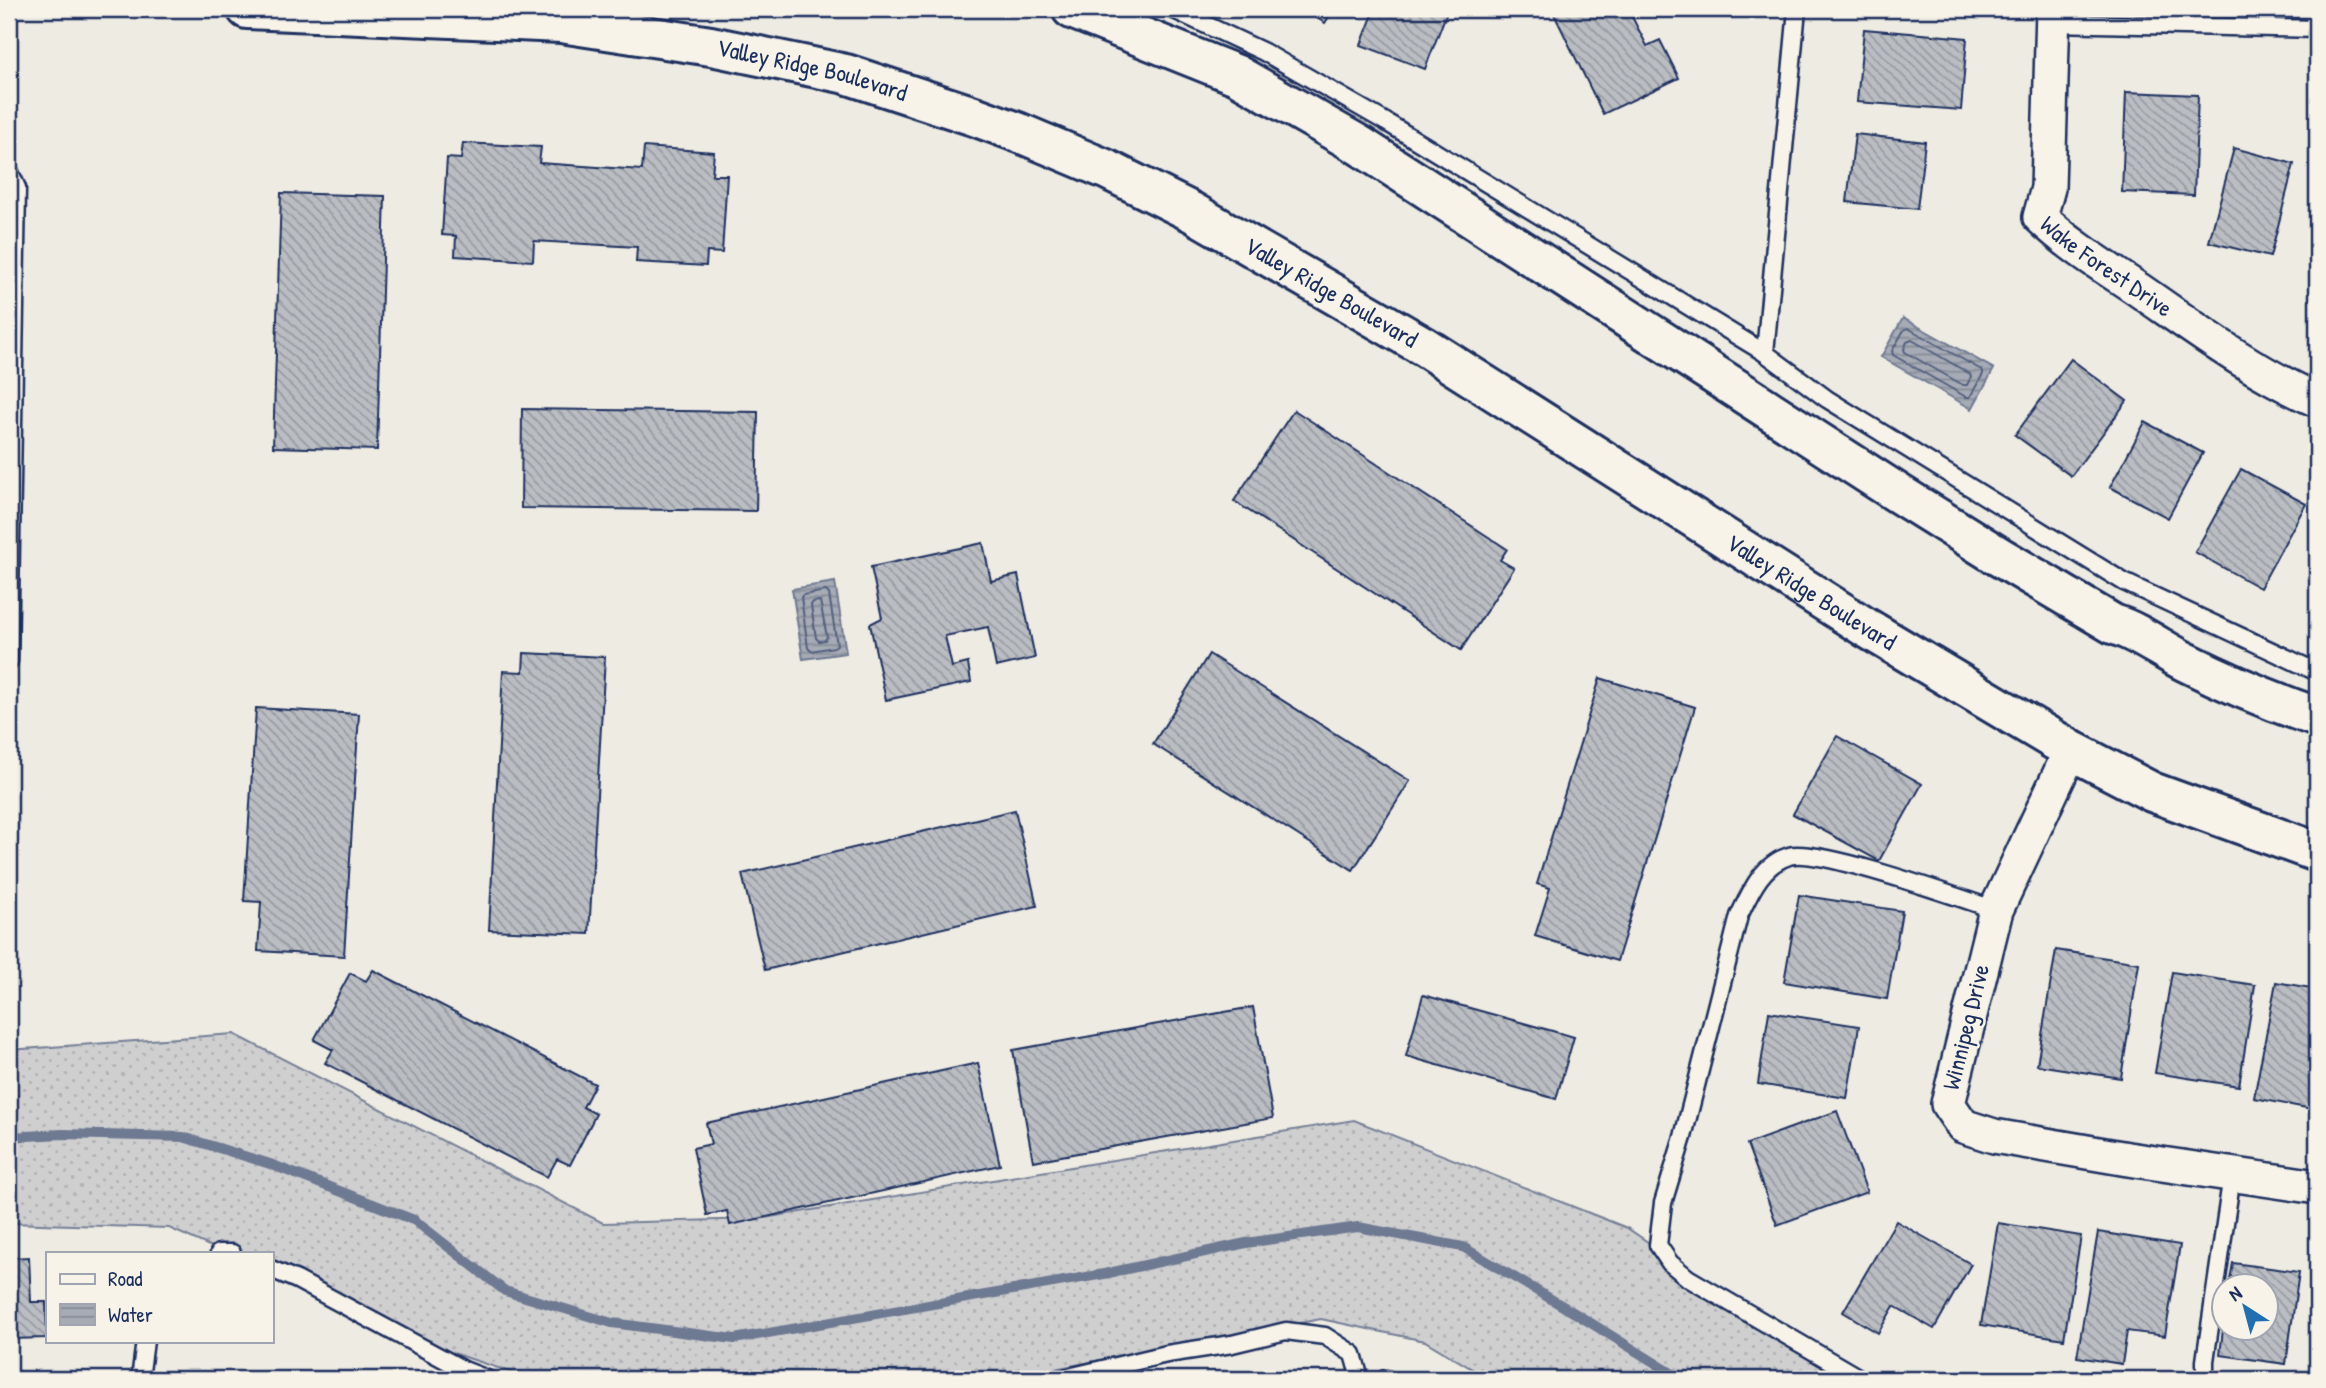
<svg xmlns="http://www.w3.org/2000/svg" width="2326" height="1388" font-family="'Patrick Hand',sans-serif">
	<defs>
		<pattern id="grass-dots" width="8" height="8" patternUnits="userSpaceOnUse" patternTransform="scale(1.75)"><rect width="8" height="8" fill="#cfcfcf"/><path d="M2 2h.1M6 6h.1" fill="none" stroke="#b1b2b4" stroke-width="1.8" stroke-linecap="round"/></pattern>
		<pattern id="water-rules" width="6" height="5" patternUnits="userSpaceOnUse" patternTransform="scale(1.75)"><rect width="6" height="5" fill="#a6abb5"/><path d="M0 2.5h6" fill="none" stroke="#868c96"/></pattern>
		<pattern id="building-back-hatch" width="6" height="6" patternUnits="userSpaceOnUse" patternTransform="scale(1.75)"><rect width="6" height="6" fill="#babdc2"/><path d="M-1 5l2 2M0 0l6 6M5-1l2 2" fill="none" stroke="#969aa1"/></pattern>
	</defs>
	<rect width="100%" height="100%" fill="#eeebe2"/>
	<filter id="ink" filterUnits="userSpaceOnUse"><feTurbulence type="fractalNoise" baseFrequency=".0143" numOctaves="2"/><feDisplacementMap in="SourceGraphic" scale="14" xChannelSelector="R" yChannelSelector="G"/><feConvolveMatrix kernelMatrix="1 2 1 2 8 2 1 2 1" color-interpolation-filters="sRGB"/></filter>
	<g filter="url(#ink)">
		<polygon fill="url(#grass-dots)" stroke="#757f96" stroke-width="2" points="234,1034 603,1223 758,1219 1354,1120 1627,1228 1850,1379 1489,1379 1425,1341 1321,1319 1000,1379 531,1379 420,1342 271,1274 271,1253 225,1253 169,1228 9,1223 9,1050"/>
		<g fill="url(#water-rules)" stroke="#6e7992" stroke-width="2">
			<polygon points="1903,318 1994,369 1972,409 1881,357"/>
			<polygon points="835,582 846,653 803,659 792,589"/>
		</g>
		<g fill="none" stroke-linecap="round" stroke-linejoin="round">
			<g stroke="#536181" stroke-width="2">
				<polygon points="1908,328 1983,371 1983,374 1970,397 1966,397 1893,355 1892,351 1904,330"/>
				<polygon points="1912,340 1970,374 1971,377 1967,385 1963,385 1905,352 1904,349 1907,342"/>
				<polygon points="826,591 829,594 837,645 834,647 811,651 808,648 801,597 803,595"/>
				<polygon points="820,601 827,637 825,640 819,641 816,638 811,605 813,602"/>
			</g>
			<polyline stroke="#6e7992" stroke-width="10" points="9,1137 62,1134 183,1137 270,1164 414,1220 505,1291 612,1323 734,1339 1104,1274 1246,1243 1358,1227 1463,1247 1578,1315 1681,1379"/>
		</g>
		<g fill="url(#building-back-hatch)" stroke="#1b2f5e" stroke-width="2">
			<polygon points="1301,9 1334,9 1325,23"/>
			<polygon points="1375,9 1448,9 1425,69 1361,45"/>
			<polygon points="1564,9 1628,9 1647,46 1660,40 1679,78 1603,114 1554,14"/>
			<polygon points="1864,29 1967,38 1961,110 1857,102"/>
			<polygon points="2126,92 2198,95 2194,195 2122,192"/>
			<polygon points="1855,134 1925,142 1917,209 1847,202"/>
			<polygon points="463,143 541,147 539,163 642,170 644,147 714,152 712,175 727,175 722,253 707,252 706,266 636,262 637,247 534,241 533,261 455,256 456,236 442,235 447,158 461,159"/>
			<polygon points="2234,148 2294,164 2270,257 2209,242"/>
			<polygon points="281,193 385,196 377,450 273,447"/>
			<polygon points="2071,359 2127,401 2071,476 2015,435"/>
			<polygon points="522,409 758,412 756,511 521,508"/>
			<polygon points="1294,410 1507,549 1500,560 1514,568 1461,650 1234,501"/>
			<polygon points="2145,422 2203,453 2168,518 2110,487"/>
			<polygon points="2241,469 2306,504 2260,588 2195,552"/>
			<polygon points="983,543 991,581 1018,575 1035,658 996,667 988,627 945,636 952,667 968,663 971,682 886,700 870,624 882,618 871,567"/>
			<polygon points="2317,576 2317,605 2312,604"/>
			<polygon points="524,653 605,657 589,934 489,930 503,671 523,672"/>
			<polygon points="1209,654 1410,781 1353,870 1153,744"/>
			<polygon points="1600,678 1695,707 1617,961 1535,936 1550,888 1537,884"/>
			<polygon points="256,708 359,714 344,956 258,951 261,902 244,901"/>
			<polygon points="1837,736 1922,784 1879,861 1793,814"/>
			<polygon points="1015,810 1037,906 765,970 742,874"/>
			<polygon points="1799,895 1902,911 1887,999 1784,982"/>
			<polygon points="2056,950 2139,963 2121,1078 2037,1065"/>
			<polygon points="373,970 595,1084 583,1107 596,1114 570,1165 557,1159 547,1177 325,1063 333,1050 314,1040 350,973 366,981"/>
			<polygon points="2172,972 2255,985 2239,1086 2155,1073"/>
			<polygon points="2276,982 2317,989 2317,1110 2254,1098"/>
			<polygon points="1423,995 1574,1037 1556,1099 1406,1056"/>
			<polygon points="1253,1007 1273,1118 1033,1161 1013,1050"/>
			<polygon points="1769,1012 1859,1026 1847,1098 1758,1084"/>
			<polygon points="978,1063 1000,1165 730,1225 727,1211 707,1215 693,1148 711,1144 706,1123"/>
			<polygon points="1837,1111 1867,1192 1777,1225 1747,1144"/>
			<polygon points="1896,1221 1971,1264 1934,1329 1894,1306 1878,1333 1843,1312"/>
			<polygon points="1998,1223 2081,1236 2064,1339 1981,1325"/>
			<polygon points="2098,1232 2180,1245 2165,1336 2127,1331 2122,1364 2077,1357"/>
			<polygon points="29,1257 31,1302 46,1302 47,1338 9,1339 9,1258"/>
			<polygon points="2233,1263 2299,1272 2286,1364 2220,1355 2224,1321 2224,1328 2266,1328 2266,1286 2229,1286"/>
			<polygon points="37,1376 37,1379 9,1379 9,1377"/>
		</g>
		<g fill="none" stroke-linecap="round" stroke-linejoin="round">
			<g stroke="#1b2f5e" stroke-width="21">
				<g id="service">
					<polyline points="1172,9 1264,52 1386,122 1765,353"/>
					<polyline points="1797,9 1765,353 1827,399 2124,582 2317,672"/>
					<polyline points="2052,23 2317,29"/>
					<polyline points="9,170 17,188 9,661"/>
					<polyline points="219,1253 232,1253"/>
					<polyline points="271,1269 297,1280 464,1370 487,1379"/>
					<polyline points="140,1379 145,1341"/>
					<polyline points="1060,1379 1167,1354 1232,1344 1286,1331 1325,1336 1353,1354 1360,1379"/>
					<polyline points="1385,1379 1387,1379"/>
					<path d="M1861,1379L1688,1278L1670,1263L1658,1245L1663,1203L1683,1137L1739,916C1750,893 1762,864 1789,856C1817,847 1960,898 1996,910"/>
					<polyline points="2205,1379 2205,1361 2232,1175"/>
				</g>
			</g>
			<g stroke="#1b2f5e" stroke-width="38">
				<g id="minor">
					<path id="s1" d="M2053,9L2048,188L2040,217C2070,246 2105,267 2139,290C2197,330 2253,372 2317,400"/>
					<polyline points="2071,750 1996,910 1948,1104 1963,1126 1994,1136 2128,1159 2317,1187"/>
				</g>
			</g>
			<g stroke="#1b2f5e" stroke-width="44">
				<g id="secondary">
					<path id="s2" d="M247,9L561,23L711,46L846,74L974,116L1020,133L1108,170L1192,212L1425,347L1865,627L2071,750L2152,792L2317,852"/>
					<path d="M1072,9L1237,75L1359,145L1896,492L2000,557L2113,624C2139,632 2162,650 2186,662C2228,683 2273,702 2317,717"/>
				</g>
			</g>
			<use href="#service" stroke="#f7f3e8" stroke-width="16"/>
			<use href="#minor" stroke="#f7f3e8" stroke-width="33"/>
			<use href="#secondary" stroke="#f7f3e8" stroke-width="38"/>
		</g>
	</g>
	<g text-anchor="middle" stroke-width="5" stroke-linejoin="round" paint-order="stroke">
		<g font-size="24" fill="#1b2f5e" stroke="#f7f3e8">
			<text dy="8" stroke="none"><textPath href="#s2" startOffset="570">Valley Ridge Boulevard</textPath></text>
			<text dy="8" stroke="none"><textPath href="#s1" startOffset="292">Wake Forest Drive</textPath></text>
			<text dy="8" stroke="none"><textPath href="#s2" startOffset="1138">Valley Ridge Boulevard</textPath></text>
			<text dy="8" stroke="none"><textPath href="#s2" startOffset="1704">Valley Ridge Boulevard</textPath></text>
			<text transform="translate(1966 1027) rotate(-76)" y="8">Winnipeg Drive</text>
		</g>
	</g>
	<rect width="2326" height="1388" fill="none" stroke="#f7f3e8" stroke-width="35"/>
	<rect x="18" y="18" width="2291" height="1353" fill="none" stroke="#1b2f5e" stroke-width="2.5" filter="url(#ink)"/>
	<rect x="46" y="1252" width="228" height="91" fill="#f7f3e8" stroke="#9fa5b1" stroke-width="2"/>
	<rect x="60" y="1274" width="35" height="10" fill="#f7f3e8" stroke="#9fa5b1" stroke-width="2"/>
	<text x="108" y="1286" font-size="21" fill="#1b2f5e">Road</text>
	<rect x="60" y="1304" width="35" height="21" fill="url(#water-rules)" stroke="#9fa5b1" stroke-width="2"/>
	<text x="108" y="1322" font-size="21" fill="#1b2f5e">Water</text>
	<g transform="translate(2245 1307) rotate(324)"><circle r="33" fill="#f7f3e8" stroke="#9fa5b1" stroke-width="2"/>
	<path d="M0-5L12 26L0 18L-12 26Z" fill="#1f6fb2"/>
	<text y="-10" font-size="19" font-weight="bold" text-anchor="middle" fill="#1b2f5e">N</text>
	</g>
</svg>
